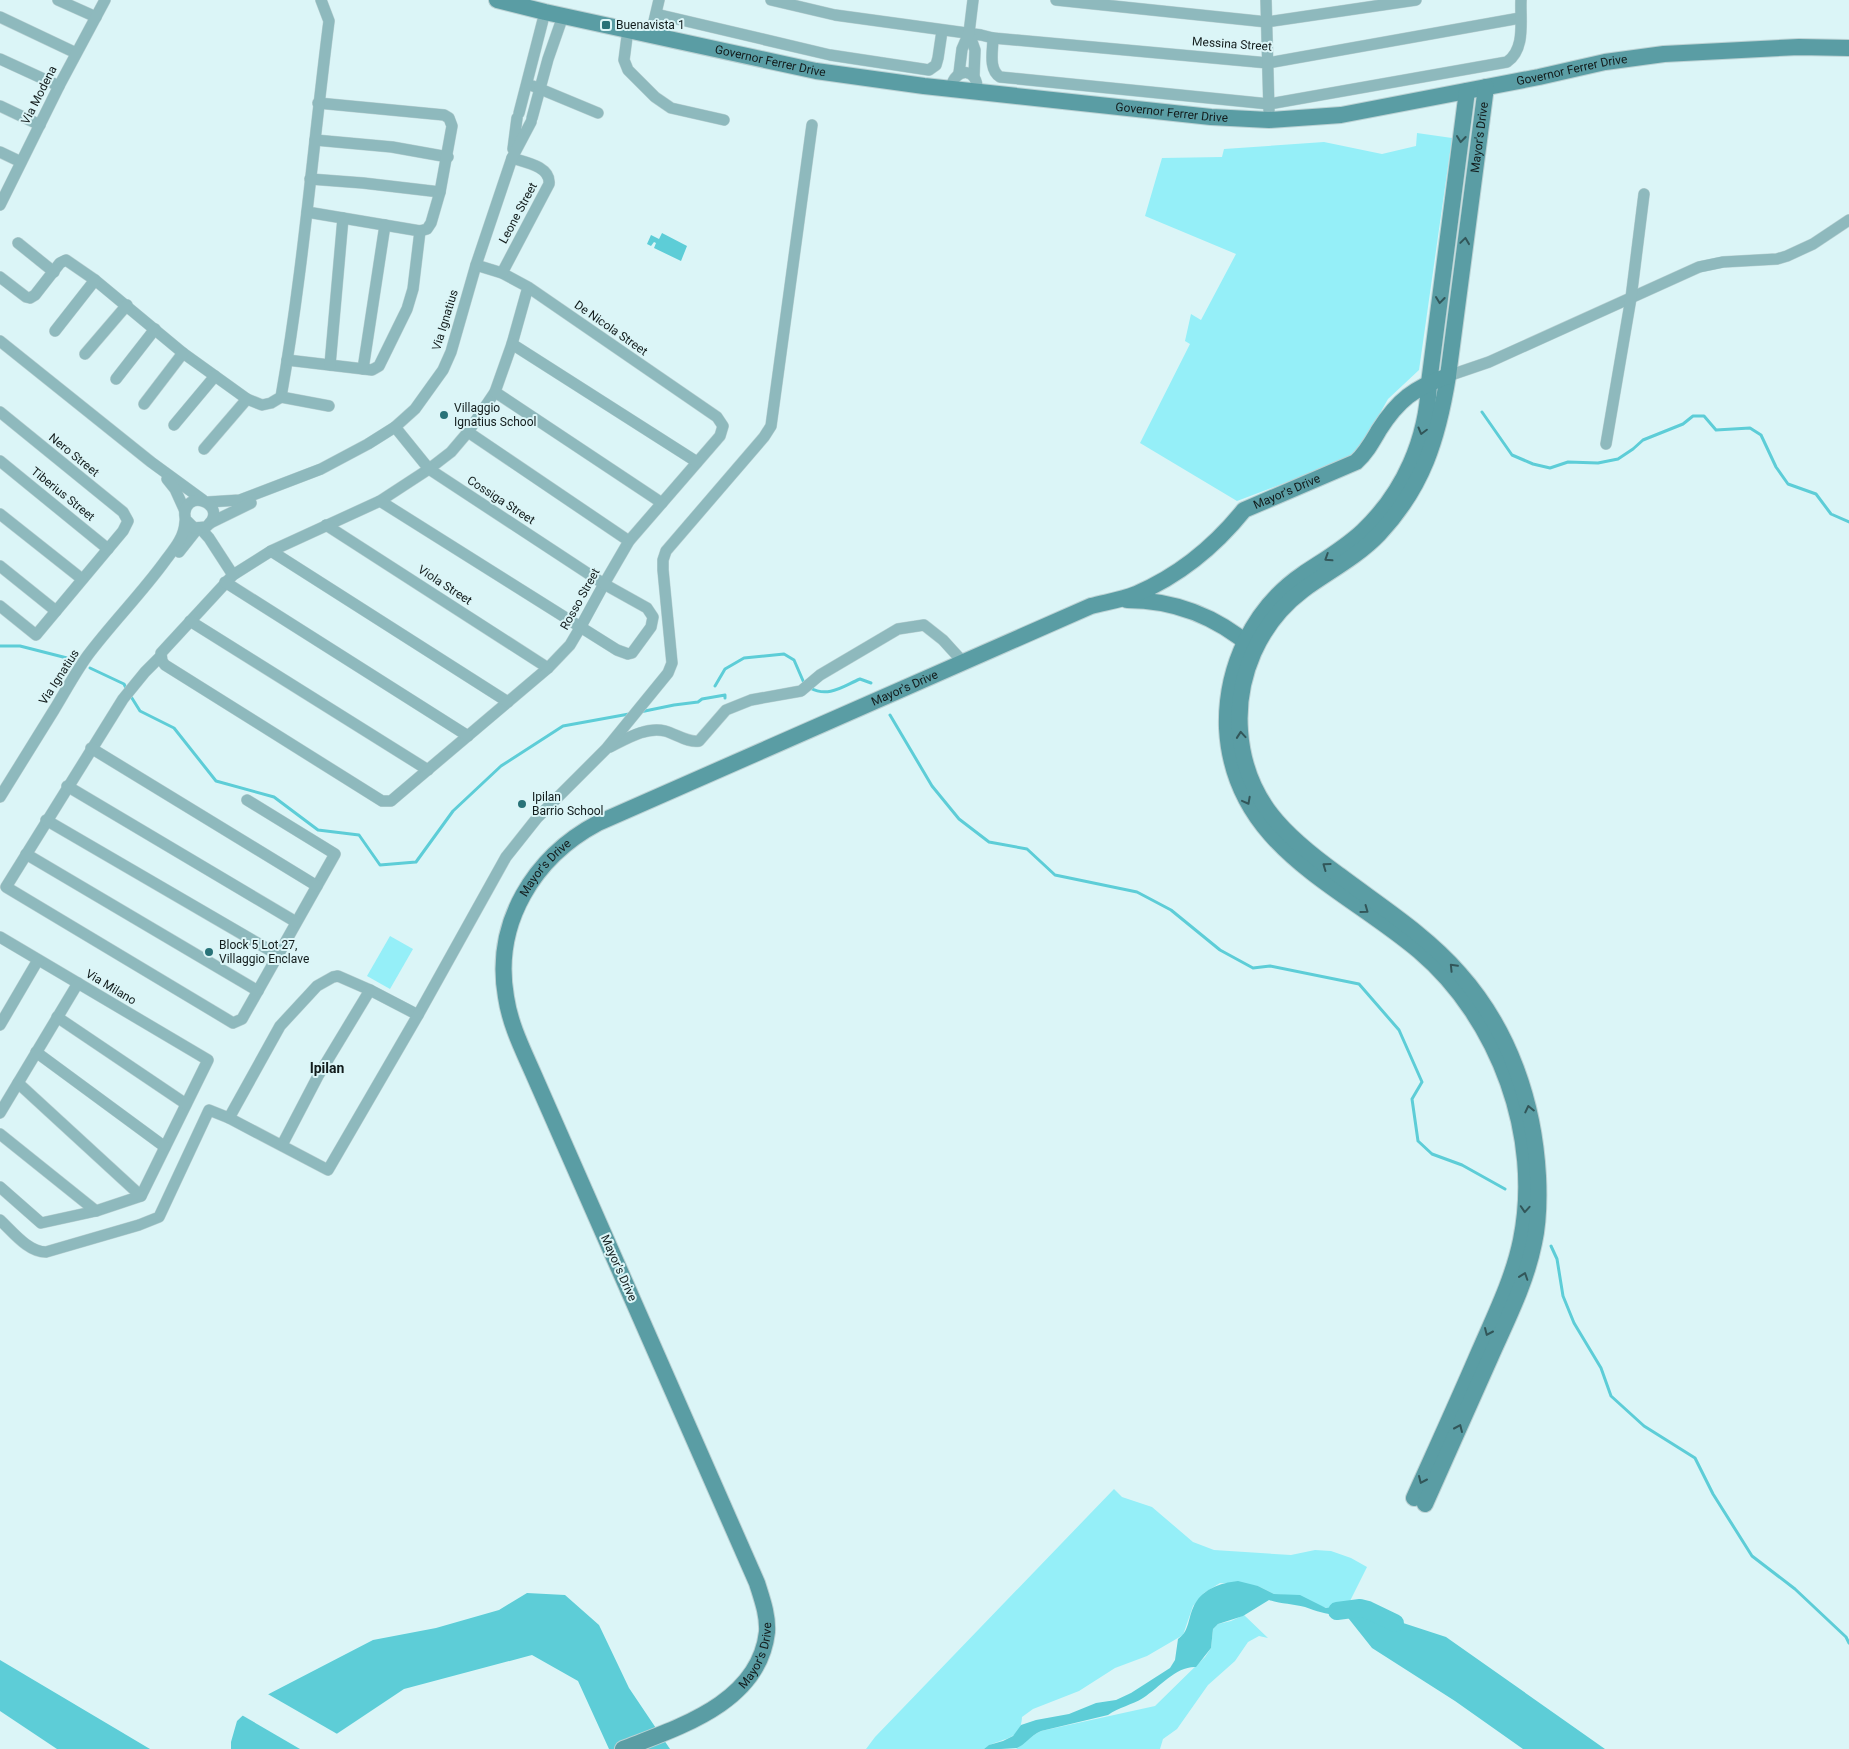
<svg xmlns="http://www.w3.org/2000/svg" width="1849" height="1749" font-family="Roboto,sans-serif">
	<rect width="100%" height="100%" fill="#dbf5f7"/>
	<g fill="#95eff8">
		<polygon points="1417,133 1452,138 1419,370 1388,399 1356,456 1237,501 1140,443 1190,344 1185,341 1191,314 1201,320 1236,254 1145,216 1162,158 1222,157 1224,149 1324,142 1382,154 1416,146"/>
		<polygon points="390,936 413,949 390,989 367,976"/>
		<path d="M1114,1489L1122,1497L1152,1507L1193,1542L1214,1550L1291,1555L1315,1550L1331,1551L1351,1558L1367,1567L1348,1605L1327,1608L1285,1595L1274,1594L1258,1586L1220,1583L1204,1593L1193,1606L1183,1635L1147,1656L1115,1668L1079,1691L1033,1709L1022,1717C1021,1743 998,1737 984,1749H866L875,1737Z"/>
		<path d="M1244,1615L1268,1638L1259,1636L1248,1642L1235,1661L1208,1685L1177,1729L1163,1739L1160,1749H1016C1025,1743 1031,1736 1041,1731L1155,1706L1205,1657L1211,1648L1213,1629L1218,1624L1231,1621Z"/>
	</g>
	<g fill="#5dcdd7">
		<polygon points="662,233 687,246 681,261 654,248 656,243 654,242 651,246 647,244 651,235 659,239"/>
		<path d="M1238,1581L1258,1586L1274,1594L1300,1595L1326,1608L1348,1605L1446,1637L1605,1749H1523L1455,1701L1372,1648L1345,1614C1330,1616 1319,1612 1305,1607C1293,1604 1281,1604 1269,1600L1243,1616L1218,1624L1213,1629L1211,1648L1196,1667C1176,1666 1160,1687 1143,1698C1132,1705 1119,1707 1108,1715L1041,1731C1030,1736 1025,1745 1017,1748C1008,1749 994,1749 984,1749L989,1745L1003,1741L1013,1736L1021,1725L1036,1720L1069,1714L1096,1703L1116,1700L1131,1693L1170,1668L1175,1660L1178,1639C1189,1632 1188,1619 1193,1608C1201,1589 1220,1583 1238,1581Z"/>
		<polygon points="527,1593 565,1595 599,1625 629,1688 670,1749 609,1749 578,1681 532,1655 404,1689 314,1749 231,1749 231,1742 237,1721 261,1698 373,1640 436,1628 499,1610"/>
		<polygon points="0,1660 150,1749 57,1749 0,1711"/>
	</g>
	<polygon fill="#dbf5f7" points="266,1693 339,1735 319,1749 300,1749 240,1714 259,1696"/>
	<g fill="none" stroke-linecap="round" stroke-linejoin="round">
		<g stroke="#5dcdd7" stroke-width="3">
			<polyline points="1482,412 1512,455 1533,464 1550,468 1568,462 1598,463 1618,459 1633,449 1643,440 1683,424 1693,416 1704,416 1716,430 1750,428 1761,435 1776,467 1788,484 1816,494 1831,514 1849,522"/>
			<polyline points="0,646 20,646 71,659"/>
			<polyline points="90,668 124,684 127,690"/>
			<polyline points="715,686 725,669 744,658 784,654 794,660 804,683"/>
			<path d="M810,688C829,698 843,686 860,679L871,683"/>
			<polyline points="130,695 140,711 174,728 216,781 274,797 318,830 359,835 380,865 416,862 453,811 501,766 563,726 629,714"/>
			<polyline points="640,712 674,705 698,702 702,699 725,695 725,698"/>
			<polyline points="890,715 932,786 959,819 989,842 1027,849 1055,875 1137,892 1171,910 1220,950 1253,968 1270,966 1359,984 1399,1030 1422,1082 1412,1099 1418,1141 1432,1154 1462,1165 1505,1189"/>
			<polyline points="1551,1246 1557,1259 1563,1296 1574,1323 1601,1368 1611,1396 1644,1426 1695,1458 1713,1494 1752,1556 1795,1589 1846,1637 1849,1643"/>
		</g>
		<polyline stroke="#5dcdd7" stroke-width="18" points="1337,1611 1360,1608 1368,1610 1395,1623"/>
		<g stroke="#bbd2d4" stroke-width="12">
			<g id="street">
				<polyline points="58,0 96,17"/>
				<polyline points="771,0 835,15 981,35 993,38 1268,63 1520,18"/>
				<polyline points="1056,0 1267,22 1416,0"/>
				<polyline points="1266,0 1269,111"/>
				<polyline points="656,14 830,55 929,70 936,65 938,58 942,31"/>
				<polyline points="0,17 76,53"/>
				<polyline points="628,29 624,60 628,70 655,97 671,108 724,120"/>
				<polyline points="969,33 975,50 974,76"/>
				<polyline points="651,34 659,0"/>
				<path d="M993,38C993,50 988,69 1000,77L1269,104L1507,62C1526,49 1520,20 1521,0"/>
				<polyline points="0,59 59,86"/>
				<polyline points="959,73 962,49 969,33 973,0"/>
				<polyline points="533,86 598,113"/>
				<path d="M951,88C955,66 979,68 977,91"/>
				<polyline points="0,106 40,125"/>
				<polyline points="519,113 545,12"/>
				<polyline points="532,118 548,59 563,16"/>
				<polyline points="315,140 392,147 448,157"/>
				<polyline points="513,149 517,118"/>
				<polyline points="0,152 21,162"/>
				<polyline points="310,179 363,183 440,192"/>
				<polyline points="0,205 59,86 105,0"/>
				<polyline points="307,212 420,231 427,229 431,223 440,192 452,126 449,118 444,115 318,103"/>
				<polyline points="18,243 54,272"/>
				<polyline points="476,265 502,273 528,287 717,417 723,426 720,436 629,541 604,584 580,628 570,645 548,668 398,795 391,801 382,801 165,665 162,661 161,653 233,575 271,551 380,501 429,469 451,452 468,432 495,392 512,344 528,287"/>
				<path d="M502,273L549,184C551,166 524,162 512,158"/>
				<path d="M0,277L26,297L30,298L35,295L60,263L66,260L95,280L183,353L247,399L262,405L271,403L281,397C303,273 313,146 329,21L321,0"/>
				<polyline points="55,331 95,280"/>
				<polyline points="0,341 151,462 203,500"/>
				<polyline points="512,344 697,462"/>
				<polyline points="85,354 127,305"/>
				<polyline points="287,360 372,370 379,366 407,309 413,289 420,231"/>
				<polyline points="330,365 343,218"/>
				<polyline points="363,369 385,225"/>
				<polyline points="1448,376 1489,362 1699,267 1723,262 1777,259 1787,256 1813,244 1849,220"/>
				<polyline points="116,379 155,329"/>
				<polyline points="495,392 662,503"/>
				<polyline points="281,397 329,406"/>
				<polyline points="144,404 183,353"/>
				<polyline points="0,412 123,512 128,521 123,531 36,635 0,606"/>
				<polyline points="174,425 215,376"/>
				<polyline points="468,432 629,541"/>
				<polyline points="1606,444 1631,298 1644,194"/>
				<polyline points="204,449 247,399"/>
				<polyline points="0,461 108,549"/>
				<polyline points="167,479 175,489 185,511"/>
				<polyline points="380,501 617,650 628,654 632,653 651,627 653,617 647,608 604,584 429,469 395,427"/>
				<polyline points="208,502 240,500 321,469 368,444 395,427 415,409 443,370 451,352 476,265 512,158 531,122"/>
				<polyline points="0,514 82,579"/>
				<polyline points="210,523 251,503"/>
				<polyline points="326,525 548,668"/>
				<polyline points="200,528 209,538 233,575"/>
				<polyline points="271,551 508,702"/>
				<polyline points="179,552 198,528"/>
				<polyline points="0,566 56,611"/>
				<polyline points="225,582 468,736"/>
				<polyline points="190,621 428,770"/>
				<polyline points="160,657 145,672 123,699 6,887 233,1023 242,1019 335,854 247,800"/>
				<path d="M610,747C626,739 647,726 665,731C676,734 688,743 699,741L726,710L751,700L801,691L820,675L898,629L924,625L943,640L963,662"/>
				<polyline points="91,748 317,886"/>
				<polyline points="67,786 296,922"/>
				<path d="M0,797C18,768 36,739 54,710C65,692 75,673 88,655C112,623 141,594 165,561C174,549 184,538 185,522C186,518 184,515 185,511C191,487 230,508 206,527L194,528L186,520"/>
				<polyline points="46,820 278,955"/>
				<polyline points="26,854 258,991"/>
				<polyline points="0,937 208,1060 141,1196 96,1211 41,1223 0,1187"/>
				<polyline points="57,1017 186,1104"/>
				<polyline points="0,1025 38,960"/>
				<polyline points="36,1052 165,1147"/>
				<polyline points="18,1083 141,1196"/>
				<polyline points="0,1113 78,983"/>
				<polyline points="229,1118 280,1026 317,986 333,977 338,976 370,990 418,1015"/>
				<polyline points="0,1134 96,1211"/>
				<polyline points="282,1145 318,1076 370,990"/>
				<path d="M0,1220C13,1232 28,1252 46,1252L139,1225L159,1217L209,1110L229,1118L328,1170L418,1015L506,857L537,818L606,749L668,673L672,663L663,570V560L666,551L764,437L771,426L812,125"/>
			</g>
		</g>
		<g stroke="#bbd2d4" stroke-width="18">
			<g id="secondary">
				<path id="s1" d="M497,0L545,12L816,71L924,86L1211,117L1269,120L1341,115L1539,77L1605,62L1664,54L1799,47L1849,48"/>
				<path d="M1127,600C1174,600 1217,617 1253,648"/>
				<path d="M1414,1498C1436,1449 1458,1401 1479,1352C1495,1315 1513,1279 1521,1240C1542,1137 1499,1019 1419,951C1341,885 1233,847 1227,728C1225,668 1253,608 1303,574C1324,560 1345,548 1363,531C1404,492 1427,439 1429,383L1467,91"/>
				<path id="s2" d="M1425,1504C1447,1455 1469,1406 1491,1356C1507,1320 1526,1283 1534,1243C1539,1221 1539,1198 1538,1176C1534,1102 1509,1029 1459,973C1425,934 1380,906 1339,875C1286,837 1245,801 1240,731C1236,677 1259,623 1303,590C1329,571 1357,557 1379,534C1423,487 1438,438 1448,376L1486,87"/>
				<path id="s3" d="M623,1749C679,1727 759,1703 767,1632C768,1615 762,1599 757,1583L533,1073C522,1048 510,1024 506,997C493,923 534,857 598,823L1091,606C1106,602 1121,600 1136,594C1178,576 1215,546 1244,510L1356,462C1366,453 1372,442 1379,430C1398,400 1414,388 1448,376"/>
			</g>
		</g>
		<use href="#street" stroke="#8eb9bd" stroke-width="11"/>
		<use href="#secondary" stroke="#5a9da4" stroke-width="16"/>
	</g>
	<defs><path id="oneway-chevron" d="M-2-3.5L2.5 0L-2 3.5" fill="none" stroke-width="1.6" stroke-linecap="round" stroke-linejoin="round" transform="scale(1.25)"/></defs>
	<g stroke="#325659">
		<use href="#oneway-chevron" transform="translate(1461 139) rotate(97)"/>
		<use href="#oneway-chevron" transform="translate(1465 241) rotate(-82)"/>
		<use href="#oneway-chevron" transform="translate(1440 300) rotate(97)"/>
		<use href="#oneway-chevron" transform="translate(1422 431) rotate(105)"/>
		<use href="#oneway-chevron" transform="translate(1328 558) rotate(147)"/>
		<use href="#oneway-chevron" transform="translate(1241 735) rotate(-95)"/>
		<use href="#oneway-chevron" transform="translate(1247 801) rotate(62)"/>
		<use href="#oneway-chevron" transform="translate(1326 866) rotate(-144)"/>
		<use href="#oneway-chevron" transform="translate(1365 910) rotate(36)"/>
		<use href="#oneway-chevron" transform="translate(1453 967) rotate(-134)"/>
		<use href="#oneway-chevron" transform="translate(1529 1109) rotate(-103)"/>
		<use href="#oneway-chevron" transform="translate(1525 1209) rotate(94)"/>
		<use href="#oneway-chevron" transform="translate(1524 1276) rotate(-71)"/>
		<use href="#oneway-chevron" transform="translate(1488 1332) rotate(114)"/>
		<use href="#oneway-chevron" transform="translate(1459 1428) rotate(-66)"/>
		<use href="#oneway-chevron" transform="translate(1422 1480) rotate(114)"/>
	</g>
	<g fill="#287278" stroke="#dbf5f7" stroke-width="2">
		<rect x="601" y="20" width="10" height="10" rx="2.5"/>
		<circle cx="444" cy="415" r="5"/>
		<circle cx="522" cy="804" r="5"/>
		<circle cx="209" cy="952" r="5"/>
	</g>
	<g text-anchor="middle" stroke-width="4" stroke-linejoin="round" paint-order="stroke">
		<g font-size="12" fill="#121c1c" stroke="#dbf5f7" text-anchor="start">
			<text x="616" y="29">Buenavista 1</text>
			<text x="454" y="412">Villaggio<tspan x="454" dy="14">Ignatius School</tspan></text>
			<text x="532" y="801">Ipilan<tspan x="532" dy="14">Barrio School</tspan></text>
			<text x="219" y="949">Block 5 Lot 27,<tspan x="219" dy="14">Villaggio Enclave</tspan></text>
		</g>
		<g font-size="12" fill="#121c1c" stroke="#dbf5f7">
			<text transform="translate(1232 44) rotate(4)" y="4">Messina Street</text>
			<text dy="4" stroke="none"><textPath href="#s1" startOffset="280">Governor Ferrer Drive</textPath></text>
			<text dy="4" stroke="none"><textPath href="#s1" startOffset="1090">Governor Ferrer Drive</textPath></text>
			<text transform="translate(39 95) rotate(-63)" y="4">Via Modena</text>
			<text dy="4" stroke="none"><textPath href="#s1" startOffset="685">Governor Ferrer Drive</textPath></text>
			<text dy="4" stroke="none"><textPath href="#s2" startOffset="1581">Mayor's Drive</textPath></text>
			<text transform="translate(518 213) rotate(-62)" y="4">Leone Street</text>
			<text transform="translate(445 320) rotate(-73)" y="4">Via Ignatius</text>
			<text transform="translate(611 328) rotate(35)" y="4">De Nicola Street</text>
			<text transform="translate(74 455) rotate(39)" y="4">Nero Street</text>
			<text dy="4" stroke="none"><textPath href="#s3" startOffset="1865">Mayor's Drive</textPath></text>
			<text transform="translate(63 494) rotate(39)" y="4">Tiberius Street</text>
			<text transform="translate(501 500) rotate(33)" y="4">Cossiga Street</text>
			<text transform="translate(445 585) rotate(33)" y="4">Viola Street</text>
			<text transform="translate(580 599) rotate(-61)" y="4">Rosso Street</text>
			<text transform="translate(59 677) rotate(-57)" y="4">Via Ignatius</text>
			<text dy="4" stroke="none"><textPath href="#s3" startOffset="1430">Mayor's Drive</textPath></text>
			<text dy="4" stroke="none"><textPath href="#s3" startOffset="1025">Mayor's Drive</textPath></text>
			<text transform="translate(111 987) rotate(31)" y="4">Via Milano</text>
			<text transform="translate(619 1268) rotate(66)" y="4">Mayor's Drive</text>
			<text dy="4" stroke="none"><textPath href="#s3" startOffset="170">Mayor's Drive</textPath></text>
		</g>
		<g font-size="14" font-weight="bold" fill="#121c1c" stroke="#dbf5f7">
			<text x="327" y="1073">Ipilan</text>
		</g>
	</g>
</svg>
